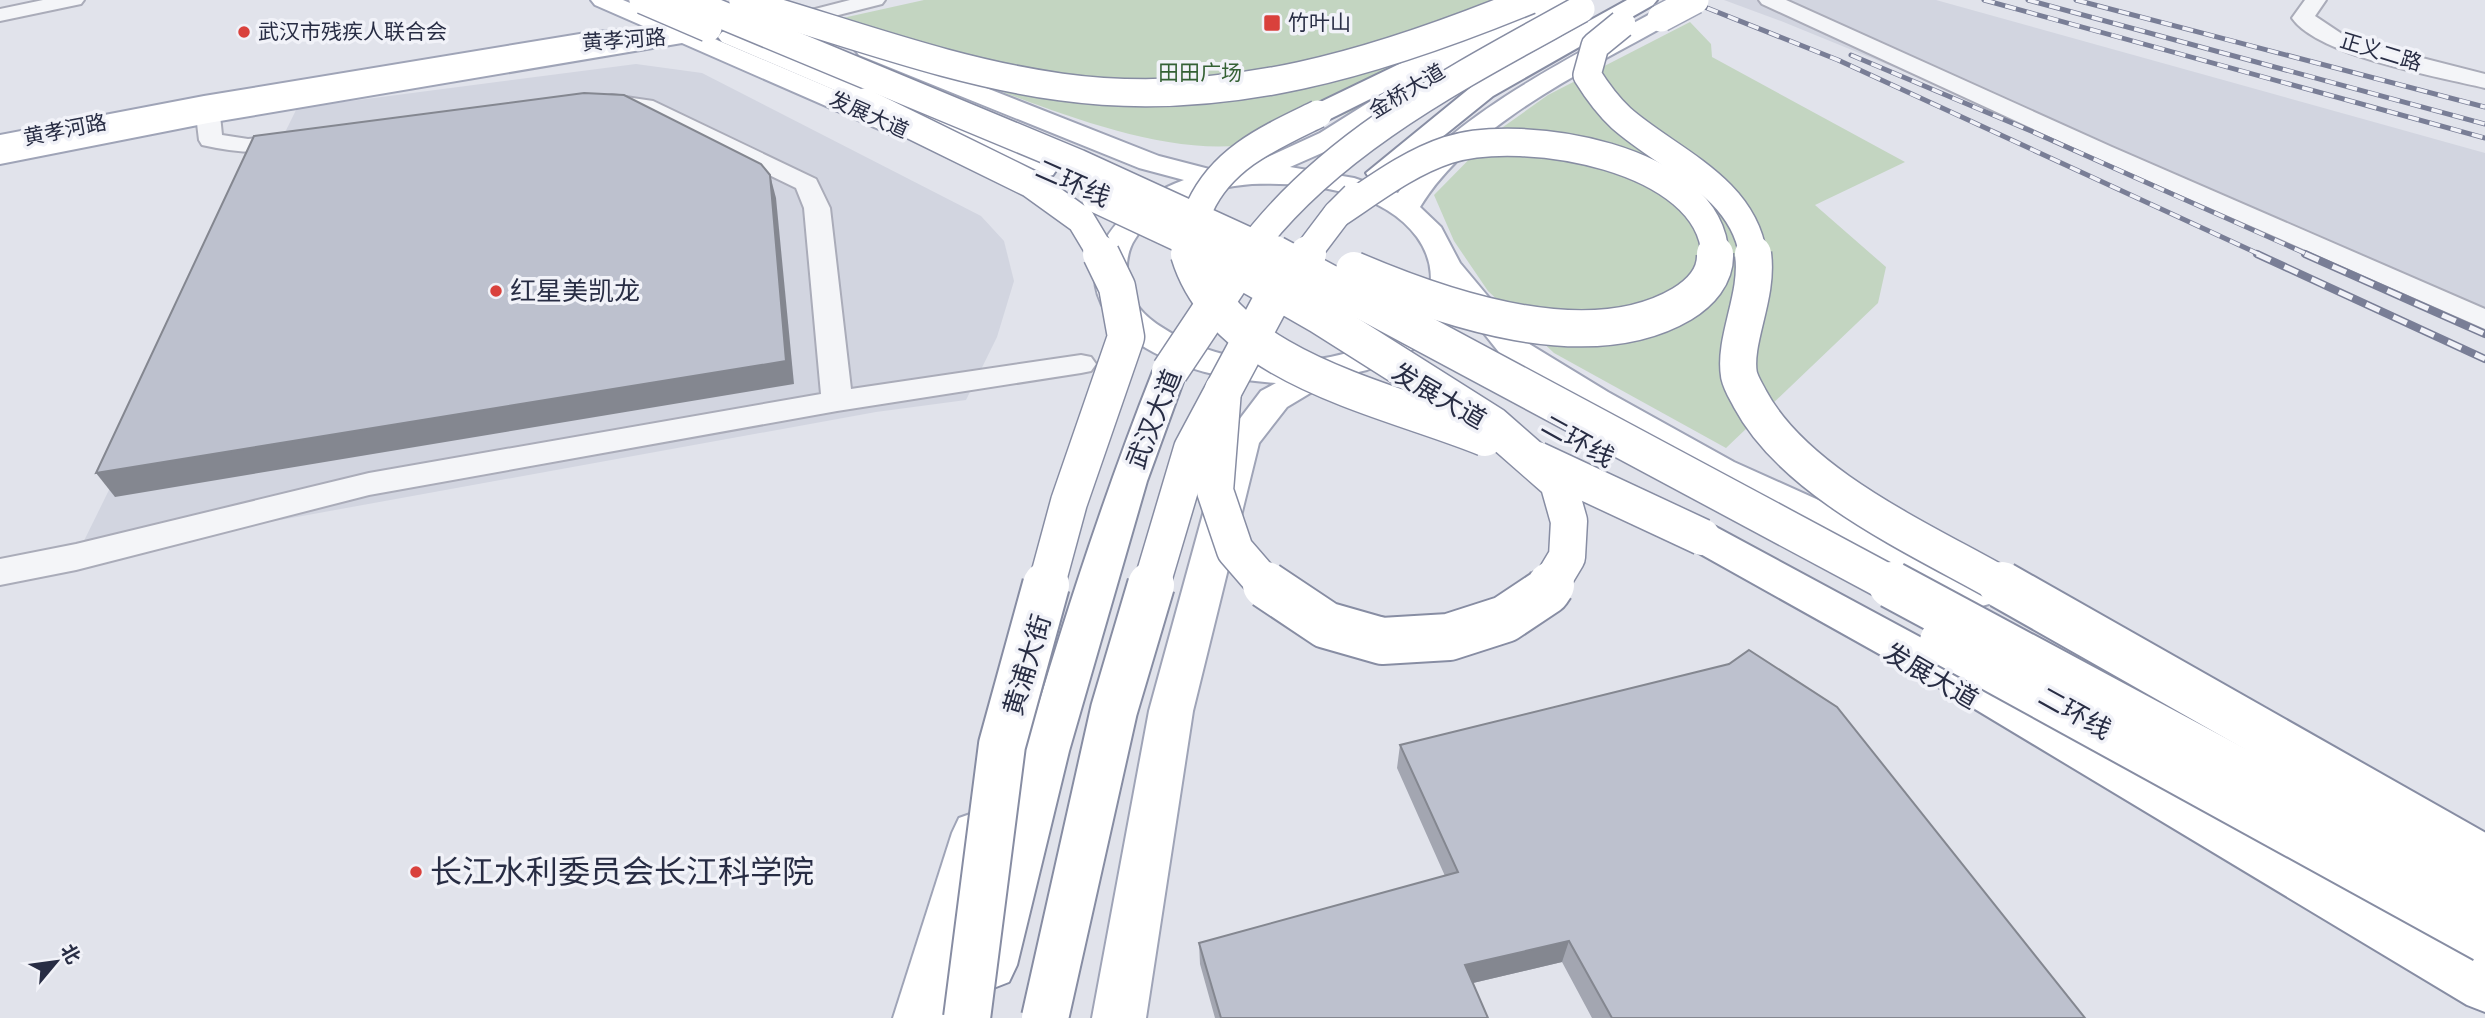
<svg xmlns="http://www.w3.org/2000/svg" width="2485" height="1018" font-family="Mulish,'Noto Sans SC',sans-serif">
	<rect width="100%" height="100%" fill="#e1e3eb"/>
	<g fill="#d2d5e0">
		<polygon points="1724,0 1936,0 2485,153 2485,320 2050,131 1781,21"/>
		<polygon points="636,64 702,73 981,216 1004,241 1014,281 997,337 966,400 876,412 76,557 297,108"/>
	</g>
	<g fill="#c3d5c1">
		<path d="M924,0H1556C1462,53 1367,117 1261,142C1176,162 1053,111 974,81C922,62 871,42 820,23Z"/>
		<polygon points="1690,22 1711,44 1712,57 1905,162 1815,205 1886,267 1878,303 1726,448 1554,353 1488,291 1454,241 1434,195 1496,132 1548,95"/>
	</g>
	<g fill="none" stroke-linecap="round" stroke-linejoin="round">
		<g stroke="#aaacb9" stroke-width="4">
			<g id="minor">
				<polygon points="43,0 84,0 81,4 0,21 0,9"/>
				<polygon points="850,0 885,0 882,4 791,27 784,25 780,21 784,17"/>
				<polygon points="1759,0 1786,0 2112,147 2485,309 2485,329 2094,157 1762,4"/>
				<path d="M2305,0H2326L2315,16L2342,34L2375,46L2485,74V88C2440,77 2318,56 2292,18Z"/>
				<polygon points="612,95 653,101 816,179 830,208 851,389 1081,355 1091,357 1096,364 1091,371 1081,373 837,411 369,495 76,570 0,585 0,559 76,544 369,473 821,394 804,208 796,188 640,112 604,107 600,102 604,97"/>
				<path d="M208,108L216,110L220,115L222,135L248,139L295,134L304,136L307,141L304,146C270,155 236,153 202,145L199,140L196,115L200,110Z"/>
			</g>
		</g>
		<g stroke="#9fa4b7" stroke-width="4">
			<g id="major">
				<polygon points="591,0 623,0 910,122 914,128 910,134 900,136 890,134 682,43 208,123 0,164 0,135 204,96 592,32 650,29 595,5"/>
				<path d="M1552,0H1582L1578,5L1443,79L1340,145L1290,167L1354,178L1398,193C1444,119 1576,55 1652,13L1661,11L1670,13L1673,18L1670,23C1587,70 1471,123 1420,207L1441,227L1460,263L1526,342L1608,392L1734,462L1996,580L2002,591L1996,602L1982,606L1968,602L1708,480L1582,408L1502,356L1459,302L1430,338L1401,357L1367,370L1337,377L1287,407L1259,443L1193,711L1146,1018H1092L1149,711L1223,441L1261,391L1276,383C1237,380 1199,374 1163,357C1054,306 1087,216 1184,180L1139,168L859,55L855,50L859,45L868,42L877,45L1159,156L1217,171L1246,167L1320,133L1425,67ZM1252,184C1306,182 1382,189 1417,237C1433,259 1437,289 1419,310C1400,331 1374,346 1347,353C1287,370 1215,362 1163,328C1144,316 1130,302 1127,279C1126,265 1127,251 1135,239C1157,202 1212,187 1252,184Z"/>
				<polygon points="976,812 993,818 1000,833 947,1018 893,1018 952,833 959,818"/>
			</g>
		</g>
		<g stroke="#878da3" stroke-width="4">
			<g id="highway">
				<polygon points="1532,0 1563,0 1559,5 1328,120 1318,122 1308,120 1304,114 1308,108"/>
				<polygon points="1627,0 1657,0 1653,5 1493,96 1390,179 1380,182 1370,179 1366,173 1475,84"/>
				<polygon points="731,29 1053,163 1057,169 1053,175 1043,178 1033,175 722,42 718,37 722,32"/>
				<path d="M1170,360L1182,363L1187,371L1147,481L1069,751L1017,965L1009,982L991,989L973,982L965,965C1020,763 1076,565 1153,371L1158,363Z"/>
				<polygon points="1702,523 1716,527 1970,664 2485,959 2485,1012 2467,1005 1940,688 1688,547 1682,537 1688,527"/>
			</g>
		</g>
		<use href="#minor" fill="#f4f5f8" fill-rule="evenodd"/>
		<use href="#major" fill="#fff" fill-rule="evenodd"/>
		<use href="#highway" fill="#fff" fill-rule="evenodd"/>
		<g stroke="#797e96" stroke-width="5">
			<g id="rail-far1">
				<polyline points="1687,0 1838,60 2261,255"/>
				<polyline points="1984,0 2485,138"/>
				<polyline points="2028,0 2485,124"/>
				<polyline points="2076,0 2485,107"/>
				<polyline points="1851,55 2031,131 2309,255"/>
			</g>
		</g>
		<g stroke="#797e96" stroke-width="8">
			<g id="rail">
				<polyline points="2257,254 2485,359"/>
				<polyline points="2305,254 2485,334"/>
			</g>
		</g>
		<use href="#rail-far1" stroke="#f1f2f8" stroke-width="3.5" stroke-dasharray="11" stroke-linecap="butt"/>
		<use href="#rail" stroke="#f1f2f8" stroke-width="5" stroke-dasharray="15" stroke-linecap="butt"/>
		<g stroke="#9fa4b7" stroke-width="30" stroke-linecap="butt">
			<polyline id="major-bridge" points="1661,18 1695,0"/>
		</g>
		<g stroke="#878da3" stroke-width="30" stroke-linecap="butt">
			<g id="highway-bridge-far2">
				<polyline points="643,0 708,28"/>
				<polyline points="686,0 1078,163 1279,255"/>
				<path d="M743,2C848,32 952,72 1061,87C1226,110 1379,62 1530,0"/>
				<path d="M1622,24L1595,46L1587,75C1597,91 1607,105 1621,118C1667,159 1743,186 1753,255"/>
				<polyline points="864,102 1031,184 1081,220 1102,255"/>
				<polyline points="1096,199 1216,255"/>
				<path d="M1337,214C1372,191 1408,163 1448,150C1522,126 1711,157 1715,255"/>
				<path d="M1190,255C1187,239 1193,223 1200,207C1223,157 1271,137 1318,114"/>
				<path d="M1246,255C1328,142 1462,75 1581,9"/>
				<polyline points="1306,255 1337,214 1355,196"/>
			</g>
		</g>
		<g stroke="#878da3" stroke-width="39" stroke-linecap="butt">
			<g id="highway-bridge-far1">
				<path d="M1189,254C1224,369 1387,398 1485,438"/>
				<polyline points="1212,254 1319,315 1493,425 1558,482 1569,521 1567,557 1549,587"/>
				<polyline points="1275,254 1896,587"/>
				<path d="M1753,254C1759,296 1733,340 1739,375C1741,384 1746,391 1750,399C1796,485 1923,540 2005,587"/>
				<path d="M1354,270C1445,309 1589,359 1682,304C1700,293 1716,276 1715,254"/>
				<polyline points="1170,371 1248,254"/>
				<polyline points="1223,390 1215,491 1235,550 1267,587"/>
				<polyline points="1537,460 1702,537"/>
				<polyline points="1046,587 1069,502 1126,337 1117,287 1101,254"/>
				<polyline points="1151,587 1192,449 1268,307 1308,254"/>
			</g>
		</g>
		<g stroke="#878da3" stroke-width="50" stroke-linecap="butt">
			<g id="highway-bridge">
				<polyline points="1266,585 1326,625 1382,641 1449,637 1505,619 1547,591 1551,585"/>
				<polyline points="1892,585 2484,903"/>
				<polyline points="2002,585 2485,859"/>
				<polyline points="1943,641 2485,939"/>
				<polyline points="967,1018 1002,745 1046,585"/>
				<polyline points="1045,1018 1114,710 1151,585"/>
			</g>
		</g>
		<use href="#major-bridge" stroke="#fff" stroke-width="27"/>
		<use href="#highway-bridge-far2" stroke="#fff" stroke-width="27"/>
		<use href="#highway-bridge-far1" stroke="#fff" stroke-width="36"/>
		<use href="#highway-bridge" stroke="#fff" stroke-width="46"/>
	</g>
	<polygon fill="#a3a6b1" points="1400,745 2085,1018 1592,1018 1562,962 1473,983 1488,1018 1215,1018 1200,964 1199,943 1445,876 1397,768"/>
	<g fill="#848790">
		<polygon points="770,175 776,198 794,384 115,497 96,473"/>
		<polygon points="1569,941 1562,962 1460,986 1465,965"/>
	</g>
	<g fill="#bdc1ce" stroke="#848790" stroke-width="2">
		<polygon points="584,93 624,95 761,164 770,175 786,361 96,473 254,136"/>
		<polygon points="1749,650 1837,707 2085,1018 1612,1018 1569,941 1465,965 1488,1018 1221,1018 1199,943 1458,872 1400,745 1729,664"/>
	</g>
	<g fill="#d9413c" stroke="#f1f2f8" stroke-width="2.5">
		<rect x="1263" y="14" width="18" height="18" rx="3.5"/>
		<circle cx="244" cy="32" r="7"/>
		<circle cx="496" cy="291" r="7"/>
		<circle cx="416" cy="872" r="7"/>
	</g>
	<g text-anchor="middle" stroke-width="7" stroke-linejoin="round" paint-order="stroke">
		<g font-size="21" fill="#282d44" stroke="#f1f2f8" text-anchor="start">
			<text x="1288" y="30">竹叶山</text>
			<text x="258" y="39">武汉市残疾人联合会</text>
		</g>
		<g font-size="21" fill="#282d44" stroke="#f1f2f8">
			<text transform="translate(624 40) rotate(-4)" y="7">黄孝河路</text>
			<text transform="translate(2381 52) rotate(17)" y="7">正义二路</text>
			<text transform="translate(1407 91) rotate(-31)" y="7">金桥大道</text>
			<text transform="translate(869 115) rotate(24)" y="7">发展大道</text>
			<text transform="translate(65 130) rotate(-11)" y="7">黄孝河路</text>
		</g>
		<g font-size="21" fill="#346134" stroke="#f1f2f8">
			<text x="1200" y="80">田田广场</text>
		</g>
		<g font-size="26" fill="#282d44" stroke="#f1f2f8">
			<text transform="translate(1073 183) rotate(24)" y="9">二环线</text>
			<text transform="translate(1439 396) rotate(30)" y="9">发展大道</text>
			<text transform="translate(1154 419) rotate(-68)" y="9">武汉大道</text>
			<text transform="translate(1578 441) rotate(29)" y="9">二环线</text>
			<text transform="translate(1027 665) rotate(-73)" y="9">黄浦大街</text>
			<text transform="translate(1931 676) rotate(30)" y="9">发展大道</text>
			<text transform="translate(2075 713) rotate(29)" y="9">二环线</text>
		</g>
		<g font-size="26" fill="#282d44" stroke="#f1f2f8" text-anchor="start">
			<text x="510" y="300">红星美凯龙</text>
		</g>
		<g font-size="32" fill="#282d44" stroke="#f1f2f8" text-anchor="start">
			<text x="430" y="883">长江水利委员会长江科学院</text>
		</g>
	</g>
	<g transform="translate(56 962) rotate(61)" stroke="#f1f2f8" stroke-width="5" paint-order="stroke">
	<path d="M0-5L12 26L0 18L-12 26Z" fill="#282d44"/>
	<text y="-10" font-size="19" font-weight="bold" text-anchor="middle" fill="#282d44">北</text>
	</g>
</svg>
